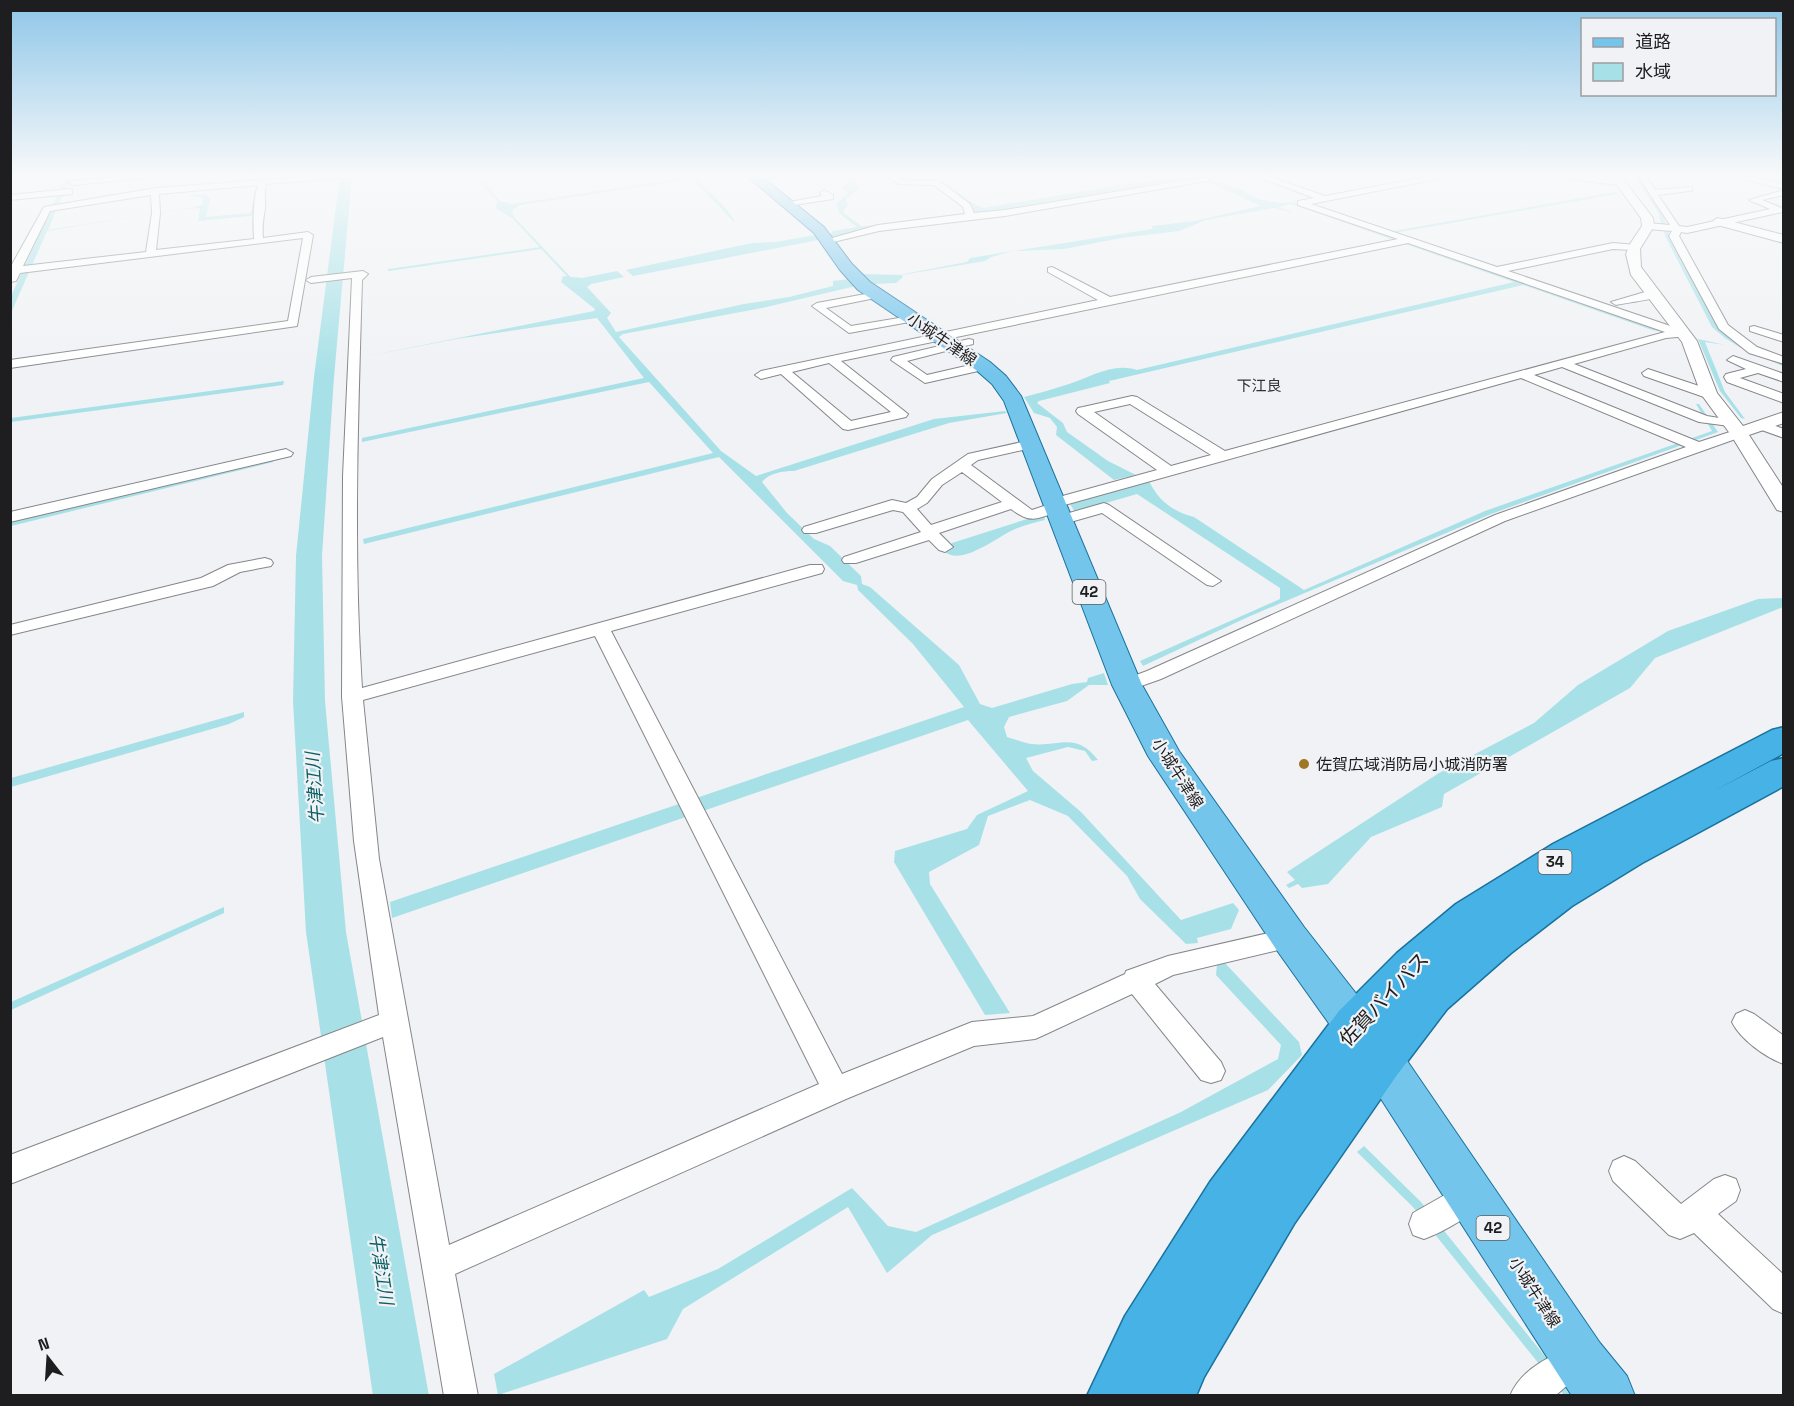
<svg xmlns="http://www.w3.org/2000/svg" width="1794" height="1406" font-family="'Space Grotesk','Noto Sans JP',sans-serif">
	<rect width="100%" height="100%" fill="#f0f2f5"/>
	<g fill="#a7e1e7">
		<polygon points="66,176 71,176 48,230 196,207 202,205 204,198 188,195 206,194 210,199 206,217 251,213 257,183 281,178 261,182 256,214 251,216 198,221 200,208 181,209 47,231 11,313 11,296"/>
		<path d="M695,176H704L697,178C708,194 729,206 735,223L692,179L520,205L512,211L514,217L512,218L495,208L498,201L512,204L560,197Z"/>
		<path d="M851,176H861L856,182L859,188L846,199L848,205L843,212L861,226H866L971,212L973,206L967,200L983,208L1177,176H1202V178L1238,188L1258,199L1279,203L1294,202L1382,233L1615,192L1618,194L1388,234L1664,332L1652,330L1523,285L1109,381L1110,383L1039,401L1037,403L1063,423L1067,432L1108,461L1136,475L1114,480L1056,435L1057,427L1050,418L1034,413L1024,397C1039,393 1054,389 1069,384C1090,377 1114,362 1137,370L1514,282L1291,204L1279,207L1295,213L1274,208L1206,220L1179,231L1121,238L1064,249L1013,251L991,257L985,261L901,275L903,277L896,283L872,284L862,274L899,275L967,262L970,258L1152,229V226L1194,221L1261,206L1200,178L1005,211L965,214L834,238L830,234L833,231L857,227L840,214L836,204L848,193L841,187L851,180Z"/>
		<polygon points="1634,176 1638,176 1662,213 1671,240 1720,327 1783,363 1783,366 1746,351 1725,338 1712,327 1666,238 1658,212"/>
		<polygon points="815,235 818,240 633,276 626,270 752,243 775,242"/>
		<path d="M617,271L624,277L591,284L587,287L611,313L607,318L616,332L744,304L789,297L833,286V281L850,279L856,286L762,308L623,334L619,337L721,451L756,476L934,419L1005,411L1007,413L949,423L794,471C783,471 769,473 762,482L787,513L814,539L830,546L861,576L862,584L870,587L959,665L980,704L992,708L1072,684L1087,682L1088,678L1104,673L1108,685H1089L1067,701L1009,717L1004,727L1007,737C1015,739 1023,743 1031,744C1061,747 1075,731 1098,760L1092,761L1085,751L1068,747L1026,758L1033,771L1081,812L1181,920L1233,903L1239,910L1231,929L1197,938L1198,943L1186,944L1140,899L1127,876L1068,816L1030,800L988,816L979,845L929,872L930,884L1010,1013L985,1015L894,862L895,851L967,829L977,815L1028,791L968,720L392,918L390,902L964,707L913,644L858,590L857,585L843,581L719,457L364,544L363,539L713,453L649,382L362,442V438L644,378L597,318L456,339L363,357L594,311L595,309L561,282L563,276L582,278Z"/>
		<polygon points="1698,339 1725,345 1705,342 1725,392 1745,419 1741,418 1720,391"/>
		<polygon points="284,381 283,385 11,422 11,418"/>
		<path d="M1696,404H1699L1718,432L1491,514L1248,617L1143,666L1140,661L1280,599V588L1137,494L1075,512L1070,504L1149,481C1158,500 1173,512 1194,517L1304,590L1485,511L1712,431Z"/>
		<polygon points="274,459 273,462 11,526 10,521"/>
		<path d="M1043,514L1045,520C1033,523 1020,526 1009,532C994,540 961,565 945,552L952,543Z"/>
		<polygon points="1783,598 1783,607 1655,658 1630,688 1444,794 1442,807 1371,837 1328,884 1302,888 1298,884 1289,888 1286,885 1295,880 1287,872 1439,773 1534,723 1578,685 1668,631 1758,599"/>
		<polygon points="244,712 244,717 229,724 11,787 11,778"/>
		<polygon points="224,907 224,913 11,1010 11,1002"/>
		<polygon points="1224,962 1299,1042 1302,1055 1268,1090 932,1235 887,1273 848,1207 683,1309 667,1339 498,1395 494,1374 644,1290 649,1297 718,1269 852,1188 888,1226 916,1232 1181,1112 1278,1059 1281,1045 1216,975 1217,965"/>
		<polygon points="1364,1146 1421,1202 1576,1395 1564,1395 1413,1207 1357,1152"/>
	</g>
	<g fill="none" stroke-linecap="round" stroke-linejoin="round">
		<g stroke="#a7e1e7" stroke-width="2">
			<polyline points="477,176 502,205"/>
			<polyline points="935,176 973,205"/>
			<polyline points="1762,176 1781,180"/>
			<polyline points="508,212 570,278"/>
			<polyline points="389,270 541,248"/>
		</g>
		<polyline stroke="#a7e1e7" stroke-width="3" points="568,277 571,280"/>
		<polygon fill="#a7e1e7" fill-rule="evenodd" points="340,176 352,176 334,377 322,556 325,701 346,932 429,1396 373,1396 306,932 293,701 296,556 314,377"/>
		<g stroke="#858689" stroke-width="2">
			<g id="minor">
				<polygon points="123,176 150,176 146,178 73,185 69,183 73,181"/>
				<path d="M314,176H346L342,178L266,184C263,195 267,204 264,214C263,222 262,228 263,238L308,232L313,235L297,326L10,368V360L288,321L303,238L20,273L16,281L10,282V268L44,207L156,188ZM258,185C253,199 253,224 254,239L156,250L160,213L159,194ZM151,195L152,213L146,252L23,266L50,211Z"/>
				<polygon points="755,176 781,176 756,180 752,178"/>
				<polygon points="886,176 895,176 901,180 939,181 970,204 974,213 1005,210 1211,176 1209,181 1201,182 1005,216 879,231 825,244 825,240 878,225 965,214 963,207 934,185 899,184"/>
				<path d="M1256,176H1267L1325,196L1431,176H1446L1442,178L1311,204L1497,267L1613,243L1636,245L1638,247L1633,250L1613,249L1508,271L1688,332V336L1666,338L1574,364L1707,416L1737,421L1739,424L1737,427L1699,422L1562,367L1534,375L1699,442L1739,429L1746,433L1744,436L1505,521L1161,679L1127,691L1120,689L1117,685L1120,681L1147,671L1495,515L1686,447L1521,378L1061,506L1063,508L1060,511C1037,518 1032,525 1011,509L939,533L953,547L945,552L939,550L929,540L856,563H844L842,560L844,557L921,532L903,512L893,510L816,533H804L802,530L804,527L892,500L906,503L917,497L932,479L968,454L1031,440L1038,444L1036,447L978,460L971,465L1032,510L1047,505L1045,503L1048,500L1157,470L1078,414L1076,411L1078,408L1083,407L1132,396L1137,397L1225,451L1665,332L1408,243L841,361L908,414L906,417L848,430L843,429L781,374L761,379L755,375L761,371L1098,300L1048,272V268L1052,267L1110,297L1398,239L1298,205V201L1314,198ZM829,363L891,412L851,421L792,372ZM1130,404L1211,455L1171,466L1094,412ZM962,472L1002,502L931,525L917,509L927,503L942,485Z"/>
				<polygon points="1638,176 1646,176 1655,190 1692,187 1692,191 1689,191 1658,195 1679,226 1687,227 1770,209 1749,200 1784,190 1784,195 1762,200 1782,208 1782,212 1687,233 1681,232 1679,236 1728,325 1757,347 1784,357 1784,364 1749,353 1719,329 1669,236 1672,231 1648,229 1643,226 1648,223 1670,225"/>
				<polygon points="1748,176 1784,184 1784,189 1746,180 1745,178"/>
				<polygon points="69,189 72,190 72,194 10,200 10,195"/>
				<polygon points="824,190 833,195 833,199 788,206 784,203 822,196 820,193"/>
				<path d="M363,271L368,274L362,280C358,416 353,552 362,688L810,565H822L824,569L822,573L611,631L842,1074L972,1022L1033,1016L1125,974L1126,971L1168,956L1290,928L1299,931L1302,938L1299,945L1173,975L1155,984L1221,1062L1225,1071L1221,1080L1211,1083L1201,1080L1132,994L1044,1035L1035,1039L974,1046L846,1099L455,1274L478,1396H444L383,1037L10,1184V1155L379,1015L354,841L342,697L343,476L352,278L311,283L306,280L311,277ZM595,636L819,1084L449,1245L379,859L363,700Z"/>
				<polygon points="876,292 881,295 880,297 826,308 851,326 911,316 917,319 915,321 849,333 812,306 817,303"/>
				<path d="M1645,292L1660,296C1656,299 1625,303 1616,305L1611,302Z"/>
				<polygon points="1754,326 1784,335 1784,342 1750,331 1750,327"/>
				<polygon points="969,339 973,340 973,344 907,361 927,375 983,362 987,363 987,369 925,383 891,360 893,357"/>
				<polygon points="1733,356 1784,374 1784,382 1758,373 1740,378 1784,394 1784,403 1727,382 1724,377 1726,374 1746,369 1727,360"/>
				<polygon points="1648,369 1714,391 1715,394 1714,397 1704,397 1644,376 1642,373"/>
				<polygon points="1761,421 1784,429 1784,438 1756,428 1754,425 1756,422"/>
				<polygon points="286,449 293,453 291,456 10,522 10,512"/>
				<polygon points="1104,503 1109,505 1221,581 1213,586 1207,585 1102,513 1060,525 1052,520 1055,517"/>
				<polygon points="265,558 271,560 273,563 271,566 240,572 213,586 10,635 10,625 201,578 228,565"/>
				<path d="M1745,1010L1754,1014L1784,1036V1064C1766,1058 1740,1039 1732,1022L1736,1014Z"/>
				<polygon points="1624,1156 1635,1161 1681,1204 1714,1179 1725,1175 1736,1179 1740,1190 1736,1201 1718,1214 1784,1275 1784,1314 1773,1309 1694,1233 1680,1239 1669,1235 1613,1181 1609,1171 1613,1161"/>
				<path d="M1471,1180L1482,1184L1486,1195C1479,1213 1443,1232 1424,1239L1413,1235L1409,1224L1413,1213Z"/>
				<path d="M1580,1345L1592,1350L1597,1362L1592,1374L1571,1382L1555,1396H1510C1521,1368 1553,1354 1580,1345Z"/>
			</g>
		</g>
		<g stroke="#858689" stroke-width="2">
			<g id="tertiary">
				<polygon points="1566,176 1612,178 1611,176 1621,176 1653,218 1654,226 1640,249 1641,267 1697,341 1717,393 1743,426 1784,412 1784,423 1749,435 1784,489 1784,512 1777,510 1731,435 1701,394 1682,342 1631,275 1626,254 1630,244 1642,226 1641,218 1617,185 1571,179"/>
				<polygon points="1718,218 1784,235 1784,243 1714,224 1714,220"/>
			</g>
		</g>
		<g stroke="#1a729d" stroke-width="2">
			<polygon id="primary" points="747,176 761,176 824,227 852,264 870,282 990,362 1006,376 1021,396 1142,685 1179,751 1304,927 1397,1046 1600,1343 1627,1376 1635,1396 1572,1396 1365,1074 1276,949 1148,756 1112,685 1004,401 992,384 976,370 858,290 840,270 814,233"/>
		</g>
		<g stroke="#1a729d" stroke-width="3">
			<polygon id="trunk" points="1784,727 1784,753 1714,791 1771,761 1784,758 1784,786 1642,863 1572,906 1511,953 1447,1009 1397,1075 1294,1224 1204,1377 1196,1396 1087,1396 1125,1316 1210,1182 1339,1011 1397,953 1456,904 1553,844 1772,730"/>
		</g>
		<use href="#minor" fill="#fff" fill-rule="evenodd"/>
		<use href="#tertiary" fill="#fff" fill-rule="evenodd"/>
		<use href="#primary" fill="#74c5ec" fill-rule="evenodd"/>
		<use href="#trunk" fill="#46b2e6" fill-rule="evenodd"/>
	</g>
	<linearGradient id="sky" x2="0" y2="1"><stop stop-color="#8ec6e8"/><stop offset="0.47" stop-color="#f8f9fa"/><stop offset="1" stop-color="#f8f9fa" stop-opacity="0"/></linearGradient>
	<rect width="1794" height="373" fill="url(#sky)"/>
	<circle fill="#9f7725" stroke="#f0f2f5" stroke-width="2" cx="1304" cy="764" r="6"/>
	<g text-anchor="middle" stroke-width="4.5" stroke-linejoin="round" paint-order="stroke">
		<g font-size="15" fill="#303133" stroke="#f0f2f5">
			<text x="1259" y="391">下江良</text>
		</g>
		<g fill="#f0f2f5" stroke="#5d5e60" stroke-width="1.5">
			<rect x="1072.5" y="580" width="33" height="24" rx="4.5"/>
			<rect x="1538.5" y="850" width="33" height="24" rx="4.5"/>
			<rect x="1476.5" y="1216" width="33" height="24" rx="4.5"/>
		</g>
		<g font-size="15" font-weight="bold" fill="#1e1e20">
			<text x="1089" y="597">42</text>
			<text x="1555" y="867">34</text>
			<text x="1493" y="1233">42</text>
		</g>
		<g font-size="16" fill="#1e1e20" stroke="#f0f2f5">
			<text transform="translate(942 339) rotate(34)" y="6">小城牛津線</text>
			<text transform="translate(1178 773) rotate(57)" y="6">小城牛津線</text>
			<text transform="translate(1535 1292) rotate(57)" y="6">小城牛津線</text>
		</g>
		<g font-size="16" fill="#1e1e20" stroke="#f0f2f5" text-anchor="start">
			<text x="1316" y="770">佐賀広域消防局小城消防署</text>
		</g>
		<g font-size="18" font-style="italic" fill="#0b5e64" stroke="#f0f2f5">
			<text transform="translate(315 788) rotate(-94)" y="6">牛津江川</text>
			<text transform="translate(381 1269) rotate(81)" y="6">牛津江川</text>
		</g>
		<g font-size="20" fill="#1e1e20" stroke="#f0f2f5">
			<text transform="translate(1384 999) rotate(-47)" y="7">佐賀バイパス</text>
		</g>
	</g>
	<rect width="1794" height="1406" fill="none" stroke="#1e1e20" stroke-width="24"/>
	<rect x="1581" y="18" width="195" height="78" fill="#f0f2f5" stroke="#9c9da0" stroke-width="1.5"/>
	<rect x="1593" y="38" width="30" height="9" fill="#74c5ec" stroke="#9c9da0" stroke-width="1.5"/>
	<text x="1635" y="48" font-size="18" fill="#1e1e20">道路</text>
	<rect x="1593" y="63" width="30" height="18" fill="#a7e1e7" stroke="#9c9da0" stroke-width="1.5"/>
	<text x="1635" y="78" font-size="18" fill="#1e1e20">水域</text>
	<g transform="translate(48 1358) rotate(343)" stroke="#f0f2f5" stroke-width="4.5" paint-order="stroke">
	<path d="M0-4.5L10 22L0 15L-10 22Z" fill="#1e1e20"/>
	<text y="-9" font-size="16" font-weight="bold" text-anchor="middle" fill="#1e1e20">N</text>
	</g>
</svg>
